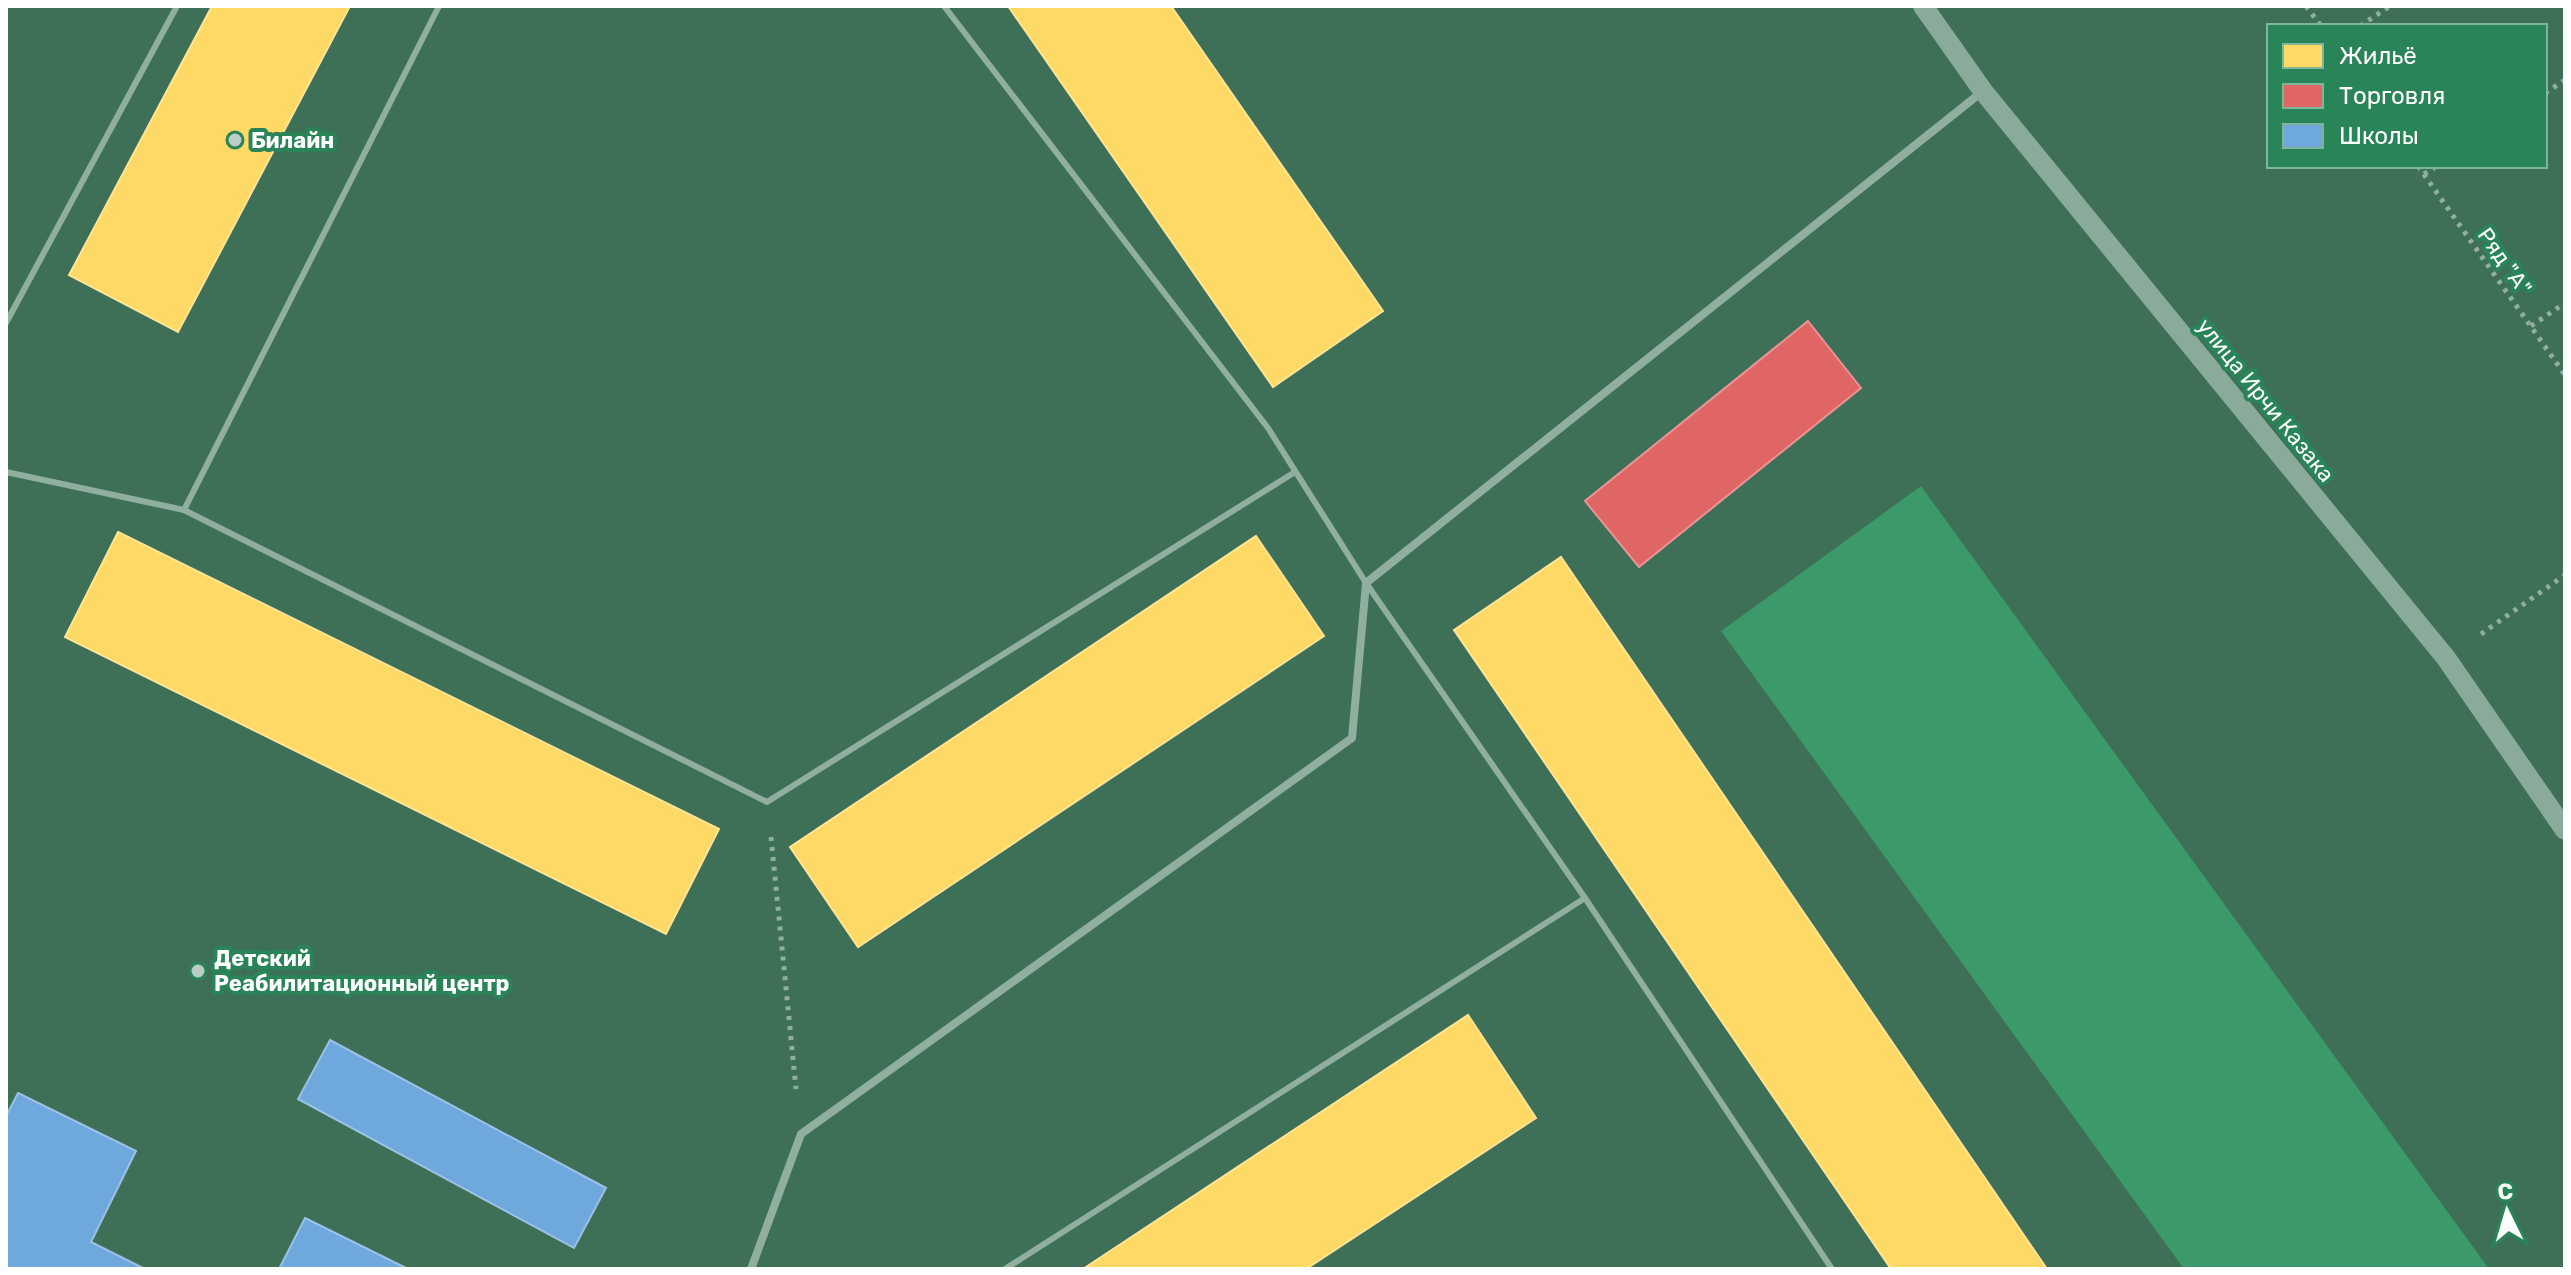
<svg xmlns="http://www.w3.org/2000/svg" width="2571" height="1275" font-family="Rubik,sans-serif">
	<rect width="100%" height="100%" fill="#3e6f57"/>
	<polygon fill="#3b996a" points="1921,486 2489,1269 2184,1269 1721,631"/>
	<g fill="#ffd966" stroke="#ffe494" stroke-width="2">
		<polygon points="212,6 350,6 178,332 69,275"/>
		<polygon points="1008,6 1171,6 1383,311 1273,387"/>
		<polygon points="118,532 719,829 666,934 65,637"/>
		<polygon points="1256,536 1324,636 858,947 790,847"/>
		<polygon points="1561,557 2047,1269 1891,1269 1454,630"/>
		<polygon points="1468,1015 1536,1118 1306,1269 1083,1269"/>
	</g>
	<polygon fill="#e06666" stroke="#e99494" stroke-width="2" points="1808,321 1861,388 1639,567 1585,501"/>
	<g fill="#6fa8dc" stroke="#9ac2e6" stroke-width="2">
		<polygon points="330,1040 606,1188 574,1248 298,1099"/>
		<polygon points="18,1093 136,1151 91,1242 145,1269 6,1269 6,1116"/>
		<polygon points="305,1218 408,1269 279,1269"/>
	</g>
	<g fill="none" stroke-linecap="round" stroke-linejoin="round">
		<g stroke="#90af9f" stroke-width="5" stroke-dasharray="4 6" stroke-linecap="butt">
			<polyline points="2306,6 2321,26"/>
			<polyline points="2360,26 2390,6"/>
			<polyline points="2545,93 2565,80"/>
			<polyline points="2418,166 2565,375"/>
			<polyline points="2424,174 2437,166"/>
			<polyline points="2531,326 2565,303"/>
			<polyline points="2481,634 2565,575"/>
			<polyline points="771,837 796,1089"/>
		</g>
		<g stroke="#90af9f" stroke-width="6">
			<polyline points="944,6 1268,428 1366,583 1585,898 1832,1269"/>
			<polyline points="6,323 177,6"/>
			<polyline points="6,472 184,510 439,6"/>
			<polyline points="184,510 767,802 1295,472"/>
			<polyline points="1005,1269 1585,898"/>
		</g>
		<polyline stroke="#90af9f" stroke-width="8" points="751,1269 801,1134 1352,738 1366,583 1983,91"/>
		<polyline stroke="#8aaa9a" stroke-width="20" points="1923,6 1983,91 2446,658 2565,830"/>
	</g>
	<g fill="#bbcdc4" stroke="#298458" stroke-width="3">
		<circle cx="235" cy="140" r="8"/>
		<circle cx="198" cy="971" r="8"/>
	</g>
	<g text-anchor="middle" stroke-width="8" stroke-linejoin="round" paint-order="stroke">
		<g font-size="22" font-weight="bold" fill="#fff" stroke="#298458" text-anchor="start">
			<text x="251" y="148">Билайн</text>
			<text x="214" y="966">Детский<tspan x="214" dy="25">Реабилитационный центр</tspan></text>
		</g>
		<g font-size="22" fill="#fff" stroke="#298458">
			<text transform="translate(2505 261) rotate(55)" y="8">Ряд "А"</text>
			<text transform="translate(2266 400) rotate(51)" y="8">улица Ирчи Казака</text>
		</g>
	</g>
	<rect width="2571" height="1275" fill="none" stroke="#ffffff" stroke-width="16"/>
	<rect x="2267" y="24" width="280" height="144" fill="#298458" stroke="#7fb59b" stroke-width="2"/>
	<rect x="2283" y="44" width="40" height="24" fill="#ffd966" stroke="#7fb59b" stroke-width="2"/>
	<text x="2339" y="64" font-size="24" fill="#ffffff">Жильё</text>
	<rect x="2283" y="84" width="40" height="24" fill="#e06666" stroke="#7fb59b" stroke-width="2"/>
	<text x="2339" y="104" font-size="24" fill="#ffffff">Торговля</text>
	<rect x="2283" y="124" width="40" height="24" fill="#6fa8dc" stroke="#7fb59b" stroke-width="2"/>
	<text x="2339" y="144" font-size="24" fill="#ffffff">Школы</text>
	<g transform="translate(2507 1211) rotate(355)" stroke="#298458" stroke-width="6" paint-order="stroke">
	<path d="M0-6L14 30L0 20L-14 30Z" fill="#ffffff"/>
	<text y="-12" font-size="22" font-weight="bold" text-anchor="middle" fill="#ffffff">С</text>
	</g>
</svg>
